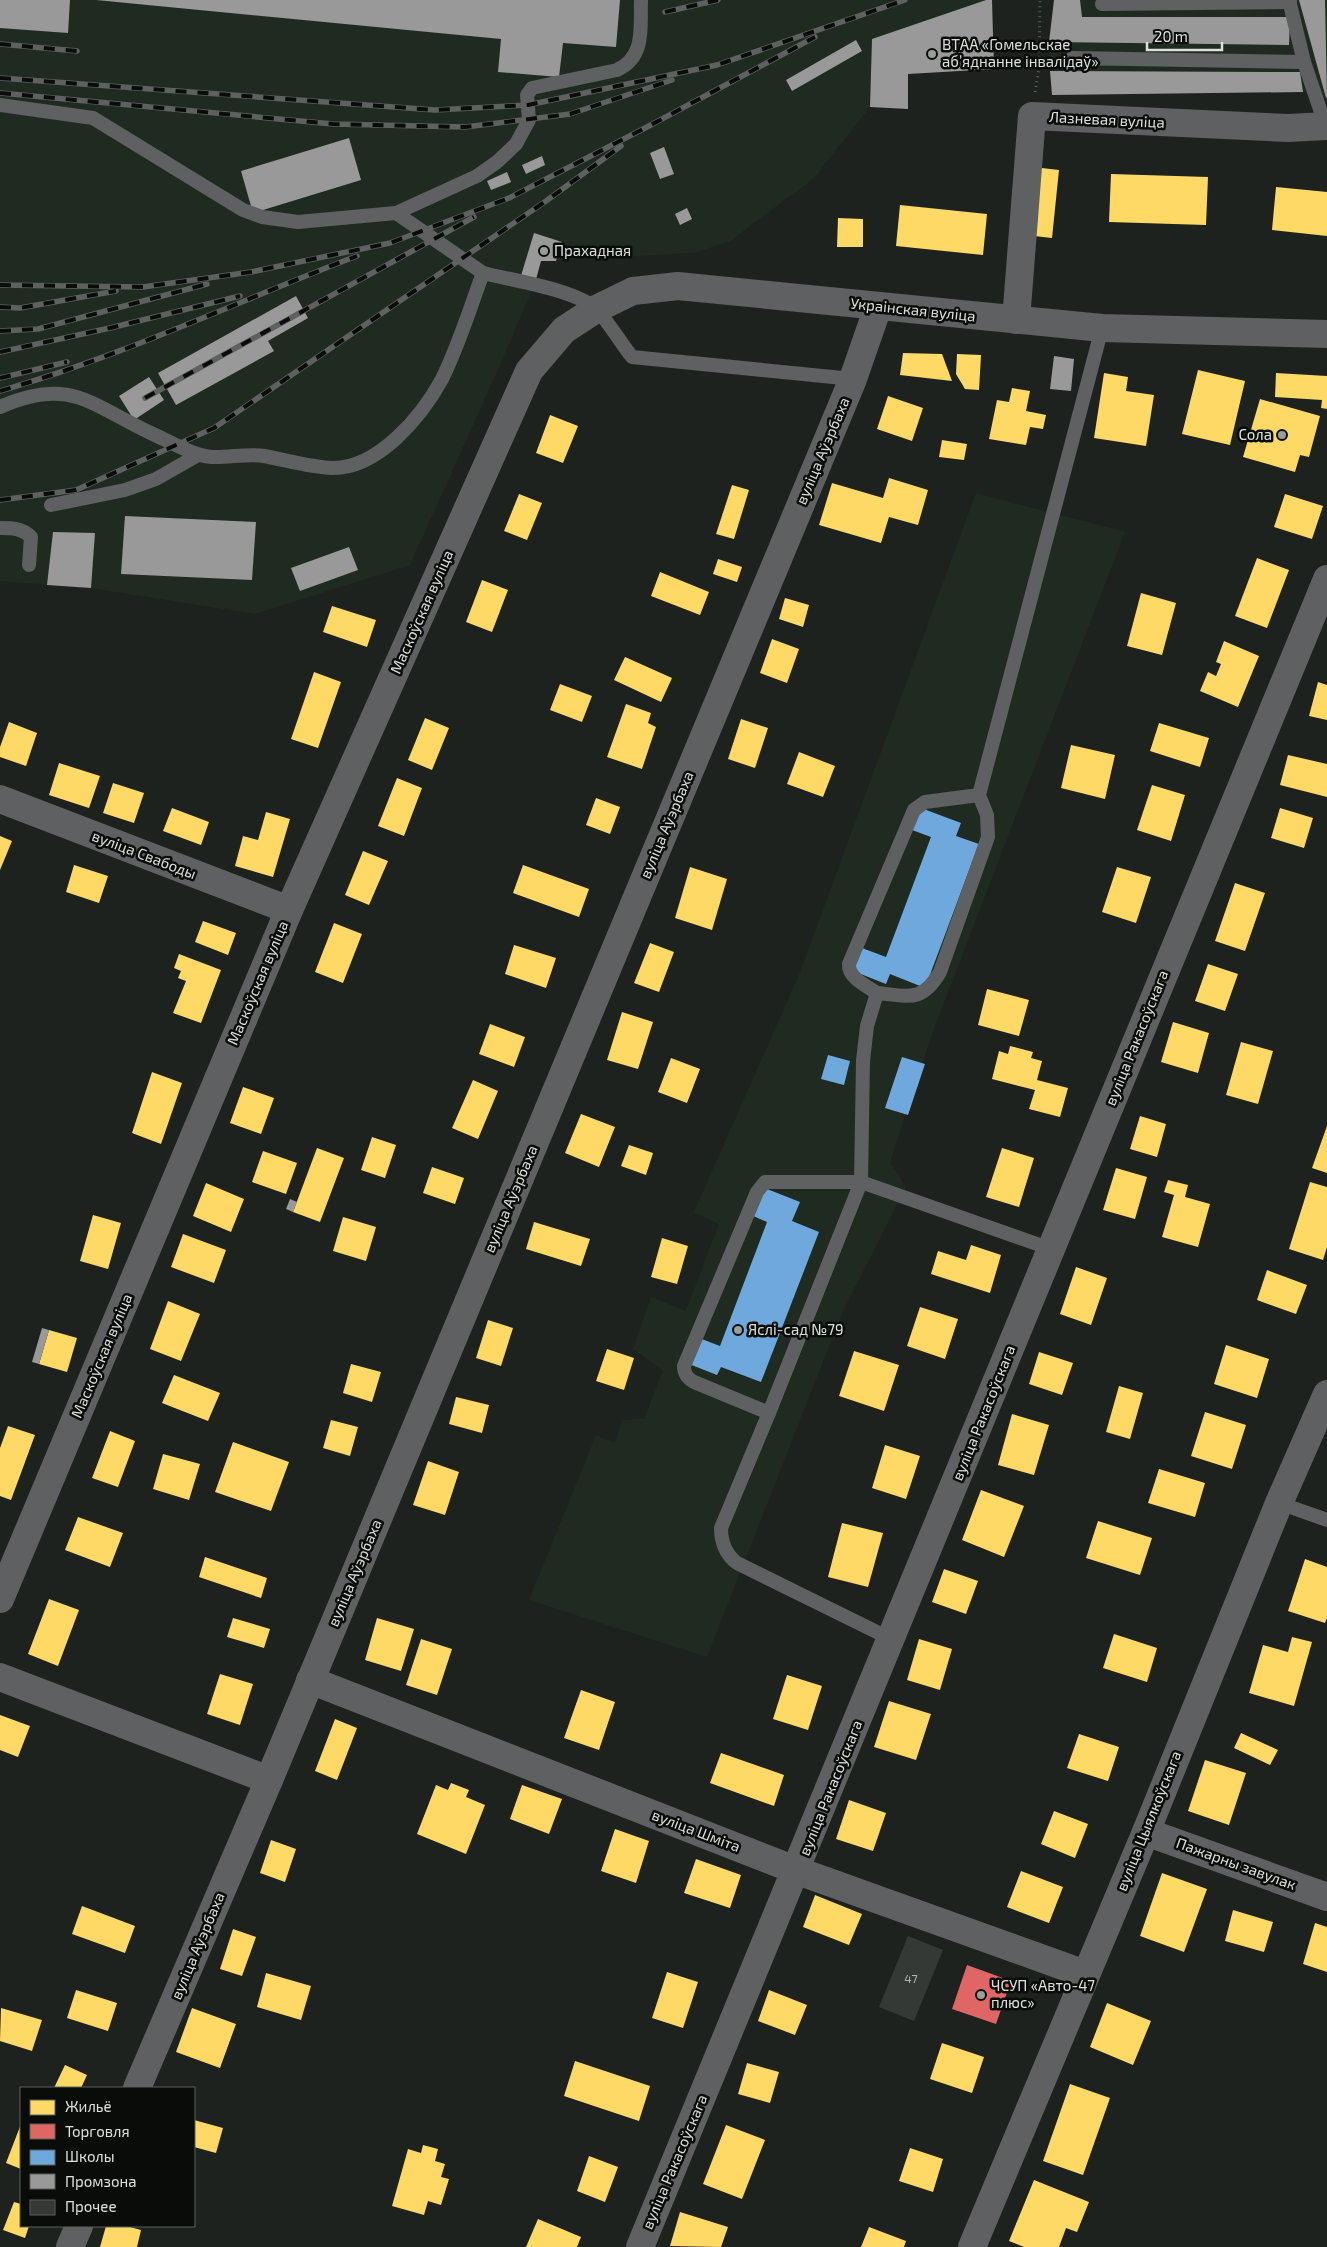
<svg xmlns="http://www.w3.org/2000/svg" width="1327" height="2247" font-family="'Exo 2',sans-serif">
	<rect width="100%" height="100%" fill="#1d221e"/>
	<g fill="#1f2b21">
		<polygon points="0,0 986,0 872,39 870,107 813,179 730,241 694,253 541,261 535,283 500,365 410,565 255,614 91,588 0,581"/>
		<polygon points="1054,0 1327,0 1327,103 1303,92 1052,95 1049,42"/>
		<polygon points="976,493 1125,532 932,1034 890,1162 906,1187 843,1311 707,1657 529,1600 596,1435 615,1443 622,1420 644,1419 663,1370 633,1349 651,1297 686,1311 719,1224 694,1212 799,975"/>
	</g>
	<g fill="#ffd966">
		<polygon points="1033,167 1059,170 1052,238 1025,235"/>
		<polygon points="1111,174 1208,177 1206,225 1109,222"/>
		<polygon points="1276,187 1327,192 1327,236 1272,230"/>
		<polygon points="900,205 987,214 983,255 896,246"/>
		<polygon points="838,218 863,219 863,247 837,247"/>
		<polygon points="903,353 942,354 952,381 900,375"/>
		<polygon points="957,354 981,355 979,390 965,389 956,374"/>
		<polygon points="1198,370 1245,381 1230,445 1182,434"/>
		<polygon points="1104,373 1128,377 1126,391 1154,395 1146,446 1094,438"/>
		<polygon points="1276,373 1327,376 1327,409 1321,408 1322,400 1275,397"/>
		<polygon points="1012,388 1030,391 1026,411 1046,415 1043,429 1030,427 1026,445 989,439 997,400 1009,402"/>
		<polygon points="888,396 923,408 912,441 877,429"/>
		<polygon points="1260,399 1320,416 1309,457 1300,455 1295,472 1243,457"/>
		<polygon points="550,415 578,426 563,463 536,453"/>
		<polygon points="942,440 967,444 964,460 939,457"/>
		<polygon points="889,478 928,490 918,525 889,517 881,543 819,525 832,483 883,498"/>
		<polygon points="732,485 749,490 734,539 716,534"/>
		<polygon points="519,494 542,503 527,540 504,531"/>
		<polygon points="1285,494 1323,506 1312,539 1274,527"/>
		<polygon points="1257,558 1289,570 1267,628 1235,616"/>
		<polygon points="718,559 742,567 737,582 713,574"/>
		<polygon points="660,572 709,592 700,615 651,596"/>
		<polygon points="482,580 508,590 492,632 466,622"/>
		<polygon points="1141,593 1176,603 1162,655 1127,646"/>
		<polygon points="785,598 809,605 803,627 779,619"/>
		<polygon points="332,606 376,620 367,647 323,632"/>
		<polygon points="772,639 799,649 787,683 760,673"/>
		<polygon points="1224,641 1259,656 1238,707 1200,691 1208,672 1216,676 1221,664 1216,662"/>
		<polygon points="625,657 672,678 661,702 614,680"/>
		<polygon points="314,672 341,682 318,748 291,739"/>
		<polygon points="1318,682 1327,685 1327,720 1309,716"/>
		<polygon points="560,684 592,696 582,722 550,710"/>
		<polygon points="626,704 651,713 648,723 656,727 642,769 607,757"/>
		<polygon points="425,718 449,728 432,770 408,760"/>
		<polygon points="741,719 768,728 755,768 728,759"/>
		<polygon points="9,722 37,733 26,766 0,757 0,747"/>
		<polygon points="1159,723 1209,738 1200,767 1150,751"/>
		<polygon points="1071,745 1115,755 1105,799 1061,788"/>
		<polygon points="799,752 835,766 823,797 787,784"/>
		<polygon points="1288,755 1327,764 1327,797 1280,785"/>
		<polygon points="59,763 100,776 89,808 49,795"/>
		<polygon points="397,778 422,788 404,836 378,826"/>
		<polygon points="113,783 144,793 134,823 103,813"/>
		<polygon points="1152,785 1185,795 1171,841 1137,830"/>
		<polygon points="596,798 620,807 610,834 586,825"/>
		<polygon points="172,808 209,822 201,845 163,831"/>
		<polygon points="1280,808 1313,818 1304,848 1271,838"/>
		<polygon points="266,812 290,819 273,877 235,866 243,836 258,840"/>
		<polygon points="0,836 12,841 0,870"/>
		<polygon points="363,851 388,861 369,905 345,895"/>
		<polygon points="74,865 108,876 99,903 66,892"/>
		<polygon points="523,865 589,889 579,917 513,893"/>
		<polygon points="690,867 727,879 712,930 675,918"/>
		<polygon points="1117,867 1151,877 1136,923 1102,912"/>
		<polygon points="1235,883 1265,893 1245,951 1215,941"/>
		<polygon points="203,921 236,933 228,955 195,942"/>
		<polygon points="334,923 362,934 343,983 315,972"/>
		<polygon points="650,943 674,952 659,992 634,983"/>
		<polygon points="514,945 556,958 546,988 505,974"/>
		<polygon points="179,954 221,970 201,1023 173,1013 186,981 178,978 181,971 174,968"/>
		<polygon points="1208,964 1238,974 1225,1011 1195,1001"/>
		<polygon points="987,989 1029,1000 1019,1036 978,1025"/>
		<polygon points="622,1012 653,1022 638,1069 607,1060"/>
		<polygon points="1173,1022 1209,1033 1198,1073 1161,1062"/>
		<polygon points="490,1024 525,1037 514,1067 479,1054"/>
		<polygon points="1241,1042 1273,1051 1258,1104 1226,1095"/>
		<polygon points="1010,1046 1033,1052 1031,1058 1042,1061 1037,1080 1068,1088 1060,1117 1029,1109 1035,1090 992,1079 999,1051 1008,1054"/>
		<polygon points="671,1058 700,1069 687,1103 658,1092"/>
		<polygon points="152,1072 182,1083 161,1144 132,1133"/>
		<polygon points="473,1080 498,1091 478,1139 452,1128"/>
		<polygon points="243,1087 274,1098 261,1134 230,1123"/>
		<polygon points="581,1114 615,1127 599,1167 565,1153"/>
		<polygon points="1140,1116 1166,1124 1157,1157 1130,1149"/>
		<polygon points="1327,1126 1327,1173 1312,1168"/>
		<polygon points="372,1137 396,1145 385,1178 361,1170"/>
		<polygon points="629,1145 653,1153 646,1175 621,1166"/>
		<polygon points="317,1148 344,1158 320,1222 293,1212"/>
		<polygon points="1002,1148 1034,1158 1019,1207 986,1197"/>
		<polygon points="263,1151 297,1163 286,1194 252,1182"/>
		<polygon points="432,1167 464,1178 455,1204 423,1193"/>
		<polygon points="1116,1168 1147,1177 1135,1219 1103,1210"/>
		<polygon points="1168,1180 1188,1185 1185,1197 1210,1204 1198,1247 1162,1237 1174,1195 1164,1192"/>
		<polygon points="1310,1182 1327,1187 1327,1247 1323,1260 1289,1249"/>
		<polygon points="206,1183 244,1199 231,1232 193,1216"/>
		<polygon points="93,1215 121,1223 108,1269 80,1261"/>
		<polygon points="343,1217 376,1227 366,1261 333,1251"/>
		<polygon points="534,1222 590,1239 581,1266 526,1249"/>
		<polygon points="183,1234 226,1250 214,1283 171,1267"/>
		<polygon points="662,1238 688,1246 677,1284 651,1277"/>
		<polygon points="971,1245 1001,1255 990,1293 931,1274 938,1251 966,1260"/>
		<polygon points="1076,1267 1107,1278 1091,1325 1060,1314"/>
		<polygon points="1267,1270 1307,1285 1296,1314 1257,1300"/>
		<polygon points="168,1301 200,1314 181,1361 150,1349"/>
		<polygon points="920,1307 958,1319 945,1359 907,1346"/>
		<polygon points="488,1320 513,1328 501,1366 476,1358"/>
		<polygon points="49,1330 77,1338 67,1372 39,1364"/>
		<polygon points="1226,1345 1269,1359 1257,1398 1214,1384"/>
		<polygon points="607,1349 634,1358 624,1390 596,1381"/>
		<polygon points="854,1351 899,1365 884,1411 839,1396"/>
		<polygon points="1039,1352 1073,1363 1062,1395 1029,1384"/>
		<polygon points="351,1364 381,1372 372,1402 343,1393"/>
		<polygon points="174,1375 220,1393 208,1421 162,1403"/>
		<polygon points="1119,1386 1143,1393 1130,1439 1106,1432"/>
		<polygon points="456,1397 489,1405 482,1433 449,1424"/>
		<polygon points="1205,1412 1246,1425 1232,1469 1191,1456"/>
		<polygon points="1012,1414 1049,1425 1034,1475 998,1465"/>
		<polygon points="331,1420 358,1427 350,1456 323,1448"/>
		<polygon points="8,1426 35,1435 11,1500 0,1496 0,1448"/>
		<polygon points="110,1431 135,1441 118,1487 92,1478"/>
		<polygon points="233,1442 289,1462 271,1511 215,1492"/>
		<polygon points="885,1445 920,1456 906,1499 872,1488"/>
		<polygon points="163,1454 200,1464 189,1500 153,1489"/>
		<polygon points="428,1461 459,1472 445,1515 413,1505"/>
		<polygon points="1159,1469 1205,1483 1195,1517 1148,1503"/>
		<polygon points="981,1490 1024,1506 1004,1557 962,1540"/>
		<polygon points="78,1517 123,1533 110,1567 65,1550"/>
		<polygon points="1098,1521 1152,1538 1140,1575 1086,1558"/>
		<polygon points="842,1523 883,1533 868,1587 828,1577"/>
		<polygon points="205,1557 267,1578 261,1598 199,1577"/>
		<polygon points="1305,1559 1327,1567 1327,1618 1325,1623 1288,1611"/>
		<polygon points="944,1569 978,1581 966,1614 932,1602"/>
		<polygon points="49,1599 79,1610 58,1666 28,1654"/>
		<polygon points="233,1618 270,1629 264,1648 227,1637"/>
		<polygon points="377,1618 414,1629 401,1671 365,1660"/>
		<polygon points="1114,1634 1157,1648 1147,1682 1103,1668"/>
		<polygon points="1292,1637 1312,1642 1294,1706 1249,1693 1263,1645 1288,1652"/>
		<polygon points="421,1639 452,1649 437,1695 406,1685"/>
		<polygon points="919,1639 952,1649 940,1690 907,1680"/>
		<polygon points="220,1674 253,1684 240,1725 207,1714"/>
		<polygon points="787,1675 822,1686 808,1730 773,1719"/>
		<polygon points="581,1690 615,1702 599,1750 564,1738"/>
		<polygon points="889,1701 931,1714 916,1760 874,1747"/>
		<polygon points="0,1715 30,1726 18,1757 0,1750"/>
		<polygon points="335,1719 357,1728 337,1780 315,1771"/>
		<polygon points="1241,1733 1278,1750 1270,1765 1234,1748"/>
		<polygon points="1079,1734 1119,1747 1108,1781 1067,1768"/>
		<polygon points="721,1753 784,1775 774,1806 710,1783"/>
		<polygon points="1205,1760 1246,1773 1229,1825 1188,1811"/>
		<polygon points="451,1783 469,1790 466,1797 485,1805 466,1854 417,1834 436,1785 448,1790"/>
		<polygon points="522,1785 562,1799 549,1834 510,1819"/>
		<polygon points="849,1800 886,1813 873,1851 836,1839"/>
		<polygon points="1054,1811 1088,1824 1075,1858 1041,1844"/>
		<polygon points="615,1829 649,1841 636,1883 601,1871"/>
		<polygon points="271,1840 296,1849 285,1882 260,1873"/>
		<polygon points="696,1859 741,1875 730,1908 684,1893"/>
		<polygon points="1021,1871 1063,1887 1049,1923 1007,1907"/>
		<polygon points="1162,1873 1207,1889 1184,1952 1140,1936"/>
		<polygon points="815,1895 862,1914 849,1945 803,1927"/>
		<polygon points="82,1906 135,1926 125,1953 72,1934"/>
		<polygon points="1233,1910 1273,1922 1264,1952 1225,1941"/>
		<polygon points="1315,1923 1327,1927 1327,1972 1303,1964"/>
		<polygon points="233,1929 256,1937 242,1976 220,1969"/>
		<polygon points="667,1972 698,1982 683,2028 652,2018"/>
		<polygon points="266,1973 311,1986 301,2020 257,2007"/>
		<polygon points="76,1990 117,2003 108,2031 67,2018"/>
		<polygon points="769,1990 807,2005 795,2035 758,2021"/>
		<polygon points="1107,2003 1151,2021 1133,2065 1090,2047"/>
		<polygon points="1,2008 42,2020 32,2051 0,2041"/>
		<polygon points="192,2008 236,2024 220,2068 176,2052"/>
		<polygon points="942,2043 984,2057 972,2093 930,2079"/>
		<polygon points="575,2061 650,2086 639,2121 564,2096"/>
		<polygon points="747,2063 779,2072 770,2103 738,2094"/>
		<polygon points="65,2065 87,2075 81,2088 54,2088"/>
		<polygon points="1070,2084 1110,2098 1083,2175 1043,2161"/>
		<polygon points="194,2120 223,2128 216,2153 194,2147"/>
		<polygon points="21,2124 21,2169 6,2163"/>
		<polygon points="726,2125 765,2140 742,2199 703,2184"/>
		<polygon points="423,2145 438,2149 435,2161 445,2164 441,2177 449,2179 441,2205 428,2201 424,2215 392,2206 408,2149 421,2153"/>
		<polygon points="910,2148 943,2159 933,2192 899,2181"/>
		<polygon points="589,2156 618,2167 605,2202 577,2191"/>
		<polygon points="1034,2180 1089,2202 1077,2232 1066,2228 1059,2247 1024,2247 1009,2241"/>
		<polygon points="14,2202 21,2204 21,2226 29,2226 25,2238 3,2230"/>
		<polygon points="680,2212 728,2227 721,2247 670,2246"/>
		<polygon points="538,2219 581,2237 577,2247 526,2247"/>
		<polygon points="106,2226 126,2226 141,2230 137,2247 100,2247"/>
		<polygon points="869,2227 906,2241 904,2247 861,2247"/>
	</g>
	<polygon fill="#e06666" points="967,1965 1011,1981 996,2024 952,2009"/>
	<g fill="#6fa8dc">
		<polygon points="921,808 961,823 956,836 979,844 925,988 890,974 886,984 853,971 862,948 886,957 931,837 912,830"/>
		<polygon points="828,1055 850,1061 844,1085 821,1079"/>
		<polygon points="902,1057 925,1064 908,1115 885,1108"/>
		<polygon points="762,1187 800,1202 792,1221 819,1232 761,1382 721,1367 717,1375 689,1364 699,1338 720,1346 767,1222 751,1215"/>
	</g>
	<g fill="#999">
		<polygon points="0,0 70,0 68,33 0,28"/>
		<polygon points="96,0 620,0 616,47 563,43 559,77 498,72 501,39"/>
		<polygon points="986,0 992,0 994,69 908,74 908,109 870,107 872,39"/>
		<polygon points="1054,0 1080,0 1082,17 1290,17 1289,45 1049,42"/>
		<polygon points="1299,0 1325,0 1327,97 1326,98"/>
		<polygon points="856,40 862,51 792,91 786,80"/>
		<polygon points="1050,71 1300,72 1303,92 1052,95"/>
		<polygon points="349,138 361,180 253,213 241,171"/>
		<polygon points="664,147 674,174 660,179 650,153"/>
		<polygon points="542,156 545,165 526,174 522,165"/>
		<polygon points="507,172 511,182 491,190 487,181"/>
		<polygon points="687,208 692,219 680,225 675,214"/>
		<polygon points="534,233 562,242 556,261 541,261 535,283 520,279"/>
		<polygon points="296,296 308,318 268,341 274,351 176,405 158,373"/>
		<polygon points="1054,356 1074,359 1071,391 1050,389"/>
		<polygon points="149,377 164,400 134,420 119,396"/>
		<polygon points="125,516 256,522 252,580 121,574"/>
		<polygon points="53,532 95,533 91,588 47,585"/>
		<polygon points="349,547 358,570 300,591 291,568"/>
		<polygon points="290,1199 297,1202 293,1212 286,1209"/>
		<polygon points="42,1328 49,1330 39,1364 32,1362"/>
	</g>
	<polygon fill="#353936" points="908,1936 943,1950 914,2021 879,2007"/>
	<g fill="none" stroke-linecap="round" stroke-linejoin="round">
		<polyline stroke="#5d5e5e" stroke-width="3" stroke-dasharray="1 4" stroke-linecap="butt" points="1035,92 1039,69 1040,0"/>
		<g stroke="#5f6061" stroke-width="14">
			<polyline points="1289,0 1304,62 1326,127"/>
			<polyline points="1102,4 1290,2"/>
			<polyline points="1072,58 1304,62"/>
			<path d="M0,105L93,118L243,210L262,217L298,222L396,213L477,176L497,162L516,144L529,120L527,95L532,88L617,70C646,57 640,27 641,0"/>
			<polyline points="396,213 483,273"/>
			<path d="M0,407C72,375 93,407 155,435C173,443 192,455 211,457C229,458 247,453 264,456C286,460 309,467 332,468C378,469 422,416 442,379C459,345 470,308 483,273C511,280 578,290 597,310C610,324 620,342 632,357L853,379"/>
			<polyline points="51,505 125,490 156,479 198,455"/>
			<path d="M0,528C12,528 22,528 31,537L29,565"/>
			<path d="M877,993C867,986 848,978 849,964L914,810L925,802L979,795"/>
			<path d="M769,1413L694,1382C687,1378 684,1374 684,1366L757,1192L765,1182H861L1051,1249"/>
			<polyline points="1279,1503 1327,1520"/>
			<path d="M891,1639L737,1563C725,1554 721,1542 721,1528L769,1413L861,1182L863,1061L867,1026L877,993C909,996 922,1003 940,972L988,837L987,815L979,795L1102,328"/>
		</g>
		<g stroke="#5f6061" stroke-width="28">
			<polyline points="1016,320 1032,116 1288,128 1327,126"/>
			<polyline points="0,1677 269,1780"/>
			<polyline points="310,1680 798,1871 1085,1974"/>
			<polyline points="1146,1832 1327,1897"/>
			<polyline points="137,2088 269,1780 853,379 878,307"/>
			<polyline points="70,2247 79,2226"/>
			<path d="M640,2247C873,1693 1097,1135 1327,579"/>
		</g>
		<g stroke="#5f6061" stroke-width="28">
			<polyline points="0,799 289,910"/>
			<polyline points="0,1599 289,910 529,371 564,330 596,309 633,291 678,286 1102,328 1327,334"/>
			<polyline points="972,2247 1146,1832 1279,1503 1327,1394"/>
		</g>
		<g stroke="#5e615f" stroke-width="5.5">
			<g id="rail">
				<polyline points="665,12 718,0"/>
				<polyline points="0,44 77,51"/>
				<polyline points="0,78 435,110 528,105 717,65 905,0"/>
				<polyline points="0,93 333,124 465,127 570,114 672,80"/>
				<polyline points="0,285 143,287 251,272 390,243 509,198 647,127 815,37"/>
				<polyline points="0,307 20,308 116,291"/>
				<polyline points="0,331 38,329 207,284"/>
				<polyline points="0,352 110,328 240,296"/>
				<polyline points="0,378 67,362"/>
				<path d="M0,391C123,356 238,301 357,256"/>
				<polyline points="145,398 474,217"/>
				<polyline points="0,500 76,490 214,428 546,201 621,146"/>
			</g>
		</g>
		<use href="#rail" stroke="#090c09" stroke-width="4" stroke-dasharray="11" stroke-linecap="butt"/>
	</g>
	<g fill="#989e9a" stroke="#090c09" stroke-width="2">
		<circle cx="932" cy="54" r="5"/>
		<circle cx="544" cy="251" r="5"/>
		<circle cx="1282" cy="435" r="5"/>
		<circle cx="738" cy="1330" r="5"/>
		<circle cx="981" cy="1995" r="5"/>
	</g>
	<g text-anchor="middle" stroke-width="5" stroke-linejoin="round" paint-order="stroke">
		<g font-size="12" fill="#b2b6b2">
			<text x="911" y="1983">47</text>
		</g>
		<g font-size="15" fill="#dbe0dc" stroke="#090c09" text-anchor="start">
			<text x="942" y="50">ВТАА «Гомельскае<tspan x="942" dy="17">абʼяднанне інвалідаў»</tspan></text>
			<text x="554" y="256">Прахадная</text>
			<text x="1272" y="440" text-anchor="end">Сола</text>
			<text x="748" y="1335">Яслі-сад №79</text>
			<text x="991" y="1991">ЧСУП «Авто-47<tspan x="991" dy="17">плюс»</tspan></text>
		</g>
		<g font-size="15" fill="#dbe0dc" stroke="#090c09">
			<text transform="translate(1107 120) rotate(3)" y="5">Лазневая вуліца</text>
			<text transform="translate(913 310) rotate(6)" y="5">Украінская вуліца</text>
			<text transform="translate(823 451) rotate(-67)" y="5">вуліца Аўэрбаха</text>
			<text transform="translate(422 612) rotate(-66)" y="5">Маскоўская вуліца</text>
			<text transform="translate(667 825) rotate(-67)" y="5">вуліца Аўэрбаха</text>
			<text transform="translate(144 855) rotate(21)" y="5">вуліца Свабоды</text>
			<text transform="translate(258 983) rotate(-67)" y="5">Маскоўская вуліца</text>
			<text transform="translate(1137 1038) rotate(-68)" y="5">вуліца Ракасоўскага</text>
			<text transform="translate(511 1199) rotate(-67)" y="5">вуліца Аўэрбаха</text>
			<text transform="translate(102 1356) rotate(-67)" y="5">Маскоўская вуліца</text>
			<text transform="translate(984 1413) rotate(-68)" y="5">вуліца Ракасоўскага</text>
			<text transform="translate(355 1573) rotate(-67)" y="5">вуліца Аўэрбаха</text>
			<text transform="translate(831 1788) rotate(-68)" y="5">вуліца Ракасоўскага</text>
			<text transform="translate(1149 1821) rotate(-68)" y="5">вуліца Цыялкоўскага</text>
			<text transform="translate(696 1831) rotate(21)" y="5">вуліца Шміта</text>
			<text transform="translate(1236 1864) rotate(20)" y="5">Пажарны завулак</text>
			<text transform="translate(198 1946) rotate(-67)" y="5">вуліца Аўэрбаха</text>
			<text transform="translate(675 2162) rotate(-67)" y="5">вуліца Ракасоўскага</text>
		</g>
	</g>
	<rect x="20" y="2087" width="175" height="140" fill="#090c09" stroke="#5d615d"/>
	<rect x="30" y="2100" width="25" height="15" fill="#ffd966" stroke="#5d615d"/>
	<text x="65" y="2112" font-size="15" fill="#dbe0dc">Жильё</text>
	<rect x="30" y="2124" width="25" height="15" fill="#e06666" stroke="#5d615d"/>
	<text x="65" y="2137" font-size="15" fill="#dbe0dc">Торговля</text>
	<rect x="30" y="2150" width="25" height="15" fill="#6fa8dc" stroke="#5d615d"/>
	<text x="65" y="2162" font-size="15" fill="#dbe0dc">Школы</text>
	<rect x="30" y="2174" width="25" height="15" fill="#999999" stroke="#5d615d"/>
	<text x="65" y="2187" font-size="15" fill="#dbe0dc">Промзона</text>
	<rect x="30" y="2200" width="25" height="15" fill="#353936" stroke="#5d615d"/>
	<text x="65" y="2212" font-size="15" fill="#dbe0dc">Прочее</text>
	<path d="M1147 42v8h75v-8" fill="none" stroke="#dbe0dc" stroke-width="2.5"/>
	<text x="1154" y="42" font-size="15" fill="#dbe0dc" stroke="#090c09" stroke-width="4" paint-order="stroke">20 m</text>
</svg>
